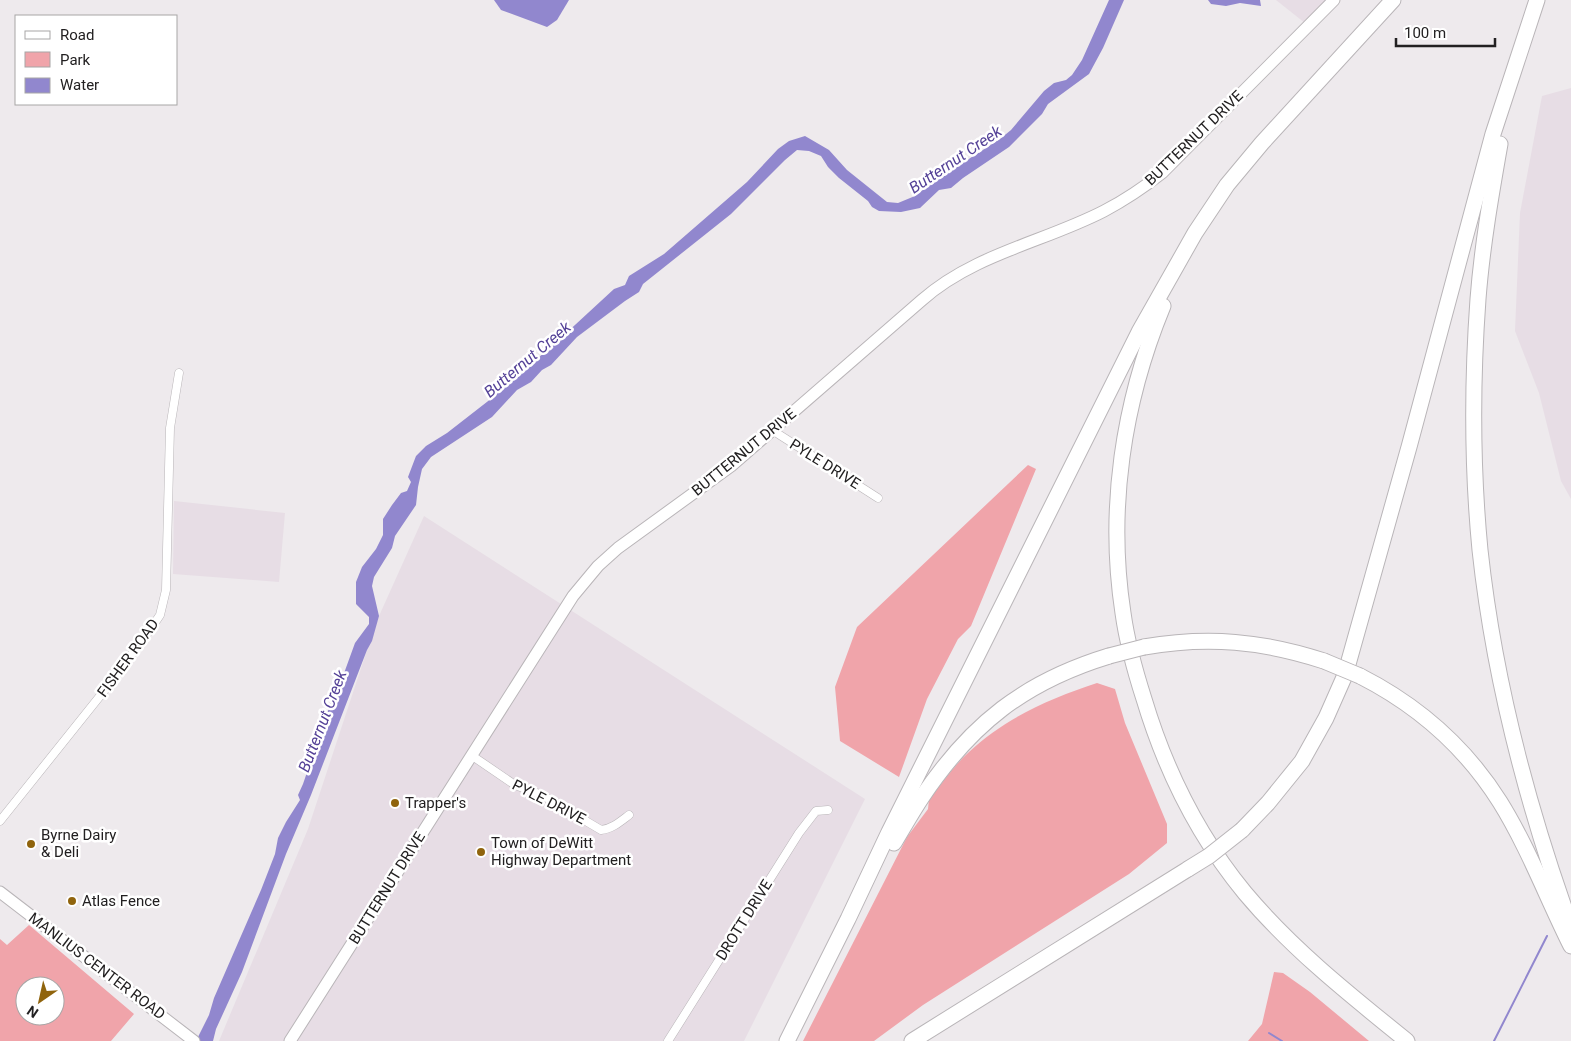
<svg xmlns="http://www.w3.org/2000/svg" width="1571" height="1041" font-family="Roboto,sans-serif">
	<rect width="100%" height="100%" fill="#eeeaed"/>
	<g fill="#e7dde5">
		<polygon points="1276,0 1328,0 1305,23"/>
		<polygon points="1571,88 1571,499 1561,481 1539,393 1515,331 1520,213 1542,96"/>
		<polygon points="174,501 285,513 279,582 173,574"/>
		<polygon points="424,516 865,799 744,1041 219,1041 308,829 367,650 379,616"/>
	</g>
	<g fill="#f0a4aa" fill-rule="evenodd">
		<polygon points="1028,465 1036,469 971,626 958,639 927,699 899,777 840,741 835,687 857,627"/>
		<path d="M1097,683L1115,689L1125,723L1167,824V843L1129,874L923,1005L874,1041H803L907,837L928,809L929,799C942,784 954,765 969,752C1005,718 1051,698 1097,683Z"/>
		<path d="M29,925L134,1014L111,1041H0V939L7,945ZM25,986H55V1016H25Z"/>
		<polygon points="1274,972 1283,973 1310,992 1369,1041 1248,1041 1262,1024"/>
	</g>
	<g fill="#9187ce">
		<polygon points="494,0 569,0 557,20 547,27 501,10"/>
		<polygon points="1109,0 1124,0 1103,48 1089,74 1048,104 1042,114 1009,147 963,178 951,188 939,190 920,208 901,212 879,211 872,207 868,201 839,178 828,167 821,156 809,151 797,150 785,160 731,214 643,284 639,292 625,301 577,337 551,365 542,370 531,382 517,390 492,417 431,457 422,469 418,487 416,505 395,536 392,548 374,577 372,586 379,616 372,641 367,650 311,795 286,854 242,972 216,1029 213,1041 196,1041 209,1015 214,998 261,890 275,854 278,838 286,822 300,800 298,795 303,784 330,705 339,687 355,643 369,624 369,617 356,604 356,582 362,567 376,549 383,535 383,519 392,505 401,493 407,491 411,482 408,477 416,456 426,446 447,433 492,398 510,381 550,348 614,289 625,285 629,276 664,254 747,182 778,149 789,141 805,136 829,150 847,170 887,202 898,203 915,196 936,180 1000,139 1011,130 1044,91 1054,83 1066,80 1072,75 1082,60"/>
		<polygon points="1208,0 1260,0 1261,6 1240,3 1226,6 1211,4"/>
	</g>
	<g fill="none" stroke-linecap="round" stroke-linejoin="round">
		<g stroke="#9187ce" stroke-width="2">
			<polyline points="1269,1033 1282,1041"/>
			<polyline points="1494,1041 1547,936"/>
		</g>
		<g stroke="#b9b5b8" stroke-width="9">
			<g id="street">
				<polyline points="772,430 878,498"/>
				<path d="M471,755L515,785L542,795L601,830C612,829 621,821 629,815"/>
				<polyline points="0,821 108,686 152,627 160,615 166,590 170,428 179,373"/>
				<polyline points="668,1041 799,833 816,811 828,810"/>
			</g>
		</g>
		<g stroke="#b9b5b8" stroke-width="13">
			<g id="secondary">
				<polyline points="0,892 194,1041"/>
				<path d="M290,1041L573,596L598,566L618,548L731,466L922,300C974,254 1044,242 1104,211C1125,200 1143,188 1162,173L1334,0"/>
			</g>
		</g>
		<g stroke="#b9b5b8" stroke-width="17">
			<g id="highway">
				<path d="M1500,144C1491,195 1482,247 1478,299C1472,382 1472,467 1480,550C1494,679 1527,805 1571,927"/>
				<path d="M1163,306C1123,403 1107,509 1123,613C1127,642 1135,671 1144,699C1165,769 1198,836 1245,893C1292,949 1350,995 1407,1041"/>
				<path d="M1144,647C1208,636 1263,641 1324,661"/>
				<path d="M1360,676C1417,705 1466,748 1500,802C1528,847 1547,898 1571,946"/>
				<polyline points="1242,830 1268,803 1302,761 1326,718 1345,675 1409,447 1493,134 1537,0"/>
				<path d="M894,843C903,828 912,812 922,797C971,724 1024,682 1109,656"/>
				<polyline points="787,1041 848,919 889,832 1139,332 1195,233 1227,185 1262,143 1393,0"/>
				<polyline points="912,1041 1188,869"/>
			</g>
		</g>
		<use href="#street" stroke="#fff" stroke-width="8"/>
		<use href="#secondary" stroke="#fff" stroke-width="11"/>
		<use href="#highway" stroke="#fff" stroke-width="15"/>
		<g stroke="#b9b5b8" stroke-width="17" stroke-linecap="butt">
			<g id="highway-bridge">
				<polyline points="1109,656 1144,647"/>
				<polyline points="1324,661 1360,676"/>
				<polyline points="1188,869 1209,856 1242,830"/>
			</g>
		</g>
		<use href="#highway-bridge" stroke="#fff" stroke-width="15"/>
	</g>
	<g fill="#90640d" stroke="#fff" stroke-width="2">
		<circle cx="395" cy="803" r="5"/>
		<circle cx="31" cy="844" r="5"/>
		<circle cx="481" cy="852" r="5"/>
		<circle cx="72" cy="901" r="5"/>
	</g>
	<g text-anchor="middle" stroke-width="5" stroke-linejoin="round" paint-order="stroke">
		<g font-size="15" fill="#222021" stroke="#fff">
			<text transform="translate(1194 138) rotate(-44)" y="5">BUTTERNUT DRIVE</text>
			<text transform="translate(744 452) rotate(-39)" y="5">BUTTERNUT DRIVE</text>
			<text transform="translate(825 464) rotate(32)" y="5">PYLE DRIVE</text>
			<text transform="translate(128 658) rotate(-54)" y="5">FISHER ROAD</text>
			<text transform="translate(549 802) rotate(27)" y="5">PYLE DRIVE</text>
			<text transform="translate(387 888) rotate(-58)" y="5">BUTTERNUT DRIVE</text>
			<text transform="translate(744 920) rotate(-58)" y="5">DROTT DRIVE</text>
			<text transform="translate(97 966) rotate(37)" y="5">MANLIUS CENTER ROAD</text>
		</g>
		<g font-size="15" fill="#222021" stroke="#fff" text-anchor="start">
			<text x="405" y="808">Trapper's</text>
			<text x="41" y="840">Byrne Dairy<tspan x="41" dy="17">&amp; Deli</tspan></text>
			<text x="491" y="848">Town of DeWitt<tspan x="491" dy="17">Highway Department</tspan></text>
			<text x="82" y="906">Atlas Fence</text>
		</g>
		<g font-size="16" font-style="italic" fill="#544197" stroke="#fff">
			<text transform="translate(955 159) rotate(-34)" y="6">Butternut Creek</text>
			<text transform="translate(527 359) rotate(-40)" y="6">Butternut Creek</text>
			<text transform="translate(322 721) rotate(-69)" y="6">Butternut Creek</text>
		</g>
	</g>
	<rect x="15" y="15" width="162" height="90" fill="#ffffff" stroke="#a7a6a6"/>
	<rect x="25" y="31" width="25" height="8" fill="#ffffff" stroke="#a7a6a6"/>
	<text x="60" y="40" font-size="15" fill="#222021">Road</text>
	<rect x="25" y="52" width="25" height="15" fill="#f0a4aa" stroke="#a7a6a6"/>
	<text x="60" y="65" font-size="15" fill="#222021">Park</text>
	<rect x="25" y="78" width="25" height="15" fill="#9187ce" stroke="#a7a6a6"/>
	<text x="60" y="90" font-size="15" fill="#222021">Water</text>
	<g transform="translate(40 1001) rotate(214)"><circle r="24" fill="#ffffff" stroke="#a7a6a6"/>
	<path d="M0-4L9 19L0 12L-9 19Z" fill="#90640d"/>
	<text y="-8" font-size="14" font-weight="bold" text-anchor="middle" fill="#222021">N</text>
	</g>
	<path d="M1396 38v8h99v-8" fill="none" stroke="#222021" stroke-width="2.5"/>
	<text x="1404" y="38" font-size="15" fill="#222021" stroke="#ffffff" stroke-width="4" paint-order="stroke">100 m</text>
</svg>
